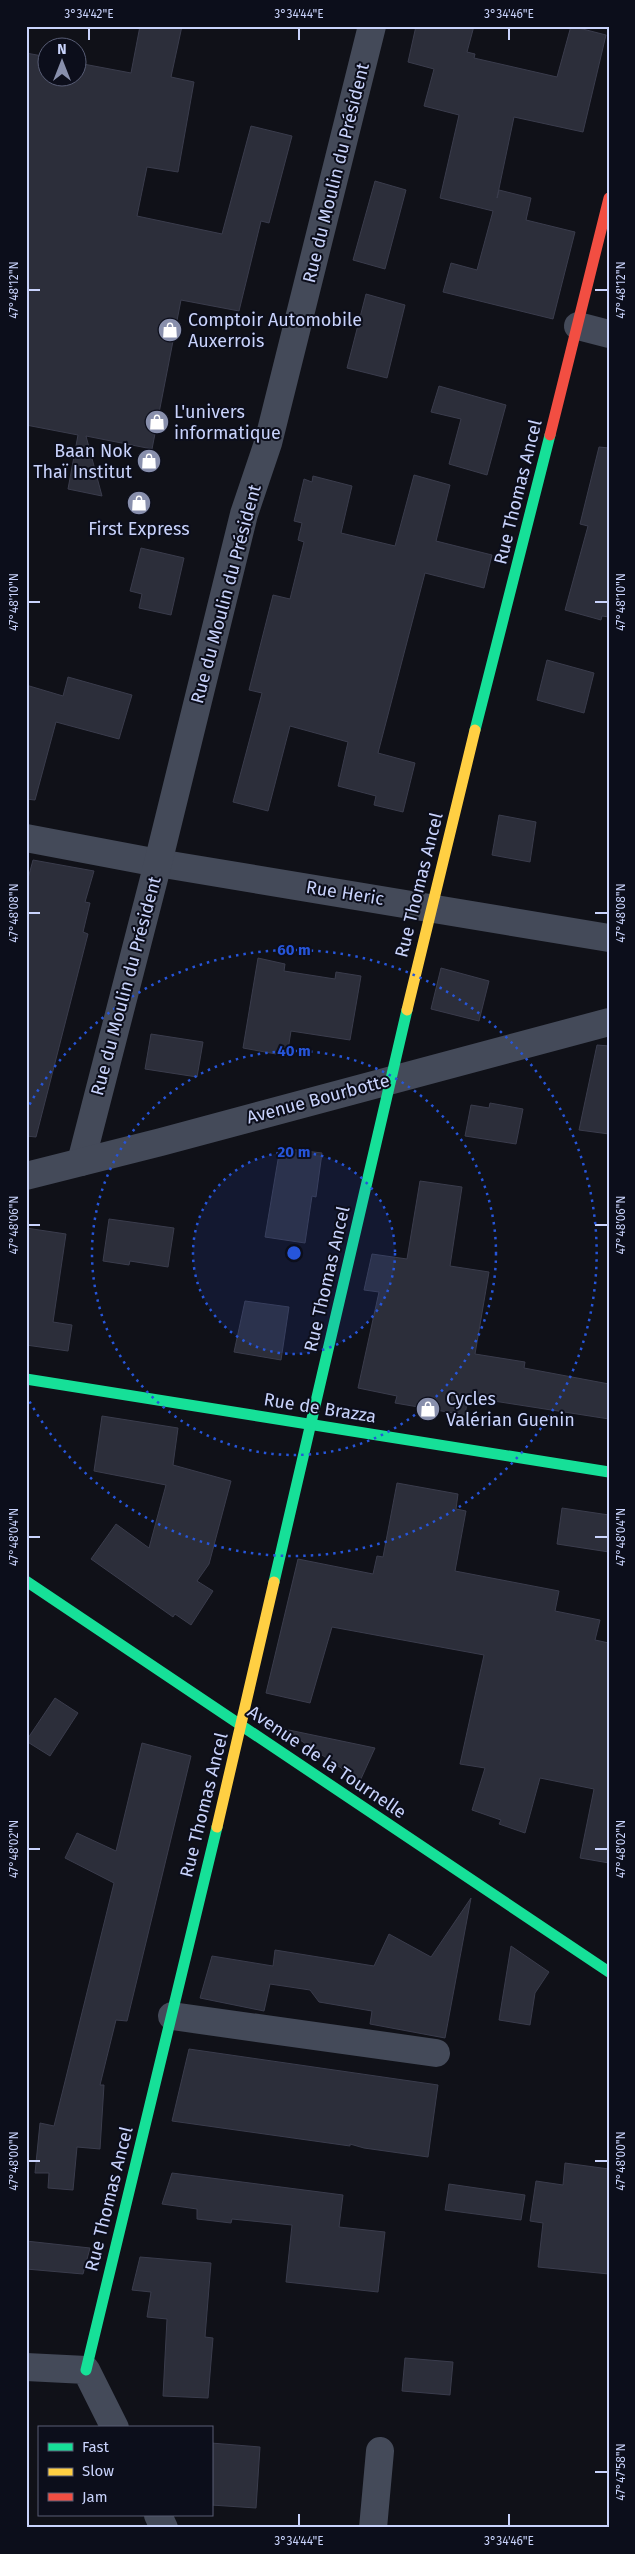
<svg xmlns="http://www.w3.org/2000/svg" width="635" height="2554" font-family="'Fira Sans',sans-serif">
	<rect width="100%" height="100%" fill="#101118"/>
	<g fill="#2c2e3a" stroke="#3a3c4c">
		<polygon points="140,26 182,26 171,77 194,82 178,172 147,167 137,216 222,234 251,126 292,136 269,223 261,221 239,311 181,300 152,449 86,436 102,496 68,489 78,435 26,425 26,53 48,57 48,78 78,78 78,63 131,73"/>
		<polygon points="416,26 474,26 467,52 475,54 474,58 557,77 571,26 606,35 583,132 514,117 497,198 499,190 531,198 526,220 575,232 553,319 443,292 451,263 477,270 493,211 440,198 459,115 424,106 434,69 408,62"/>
		<polygon points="375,181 406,190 385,269 353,260"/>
		<polygon points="366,294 405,305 387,378 347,368"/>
		<polygon points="439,386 506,405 487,475 449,464 461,419 431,412"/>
		<polygon points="599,447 609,448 609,617 602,616 601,620 565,610 588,526 580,524"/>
		<polygon points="414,475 450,485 436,541 492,555 484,588 425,573 378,753 415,763 403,812 374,805 376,796 338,786 348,742 290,726 268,811 233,802 262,693 249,690 273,595 290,599 304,542 298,540 302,523 294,521 304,479 312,482 313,476 352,486 341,533 395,546"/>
		<polygon points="141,548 184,558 171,615 139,608 142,594 130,591"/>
		<polygon points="547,660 594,673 584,713 537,700"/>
		<polygon points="68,677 132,695 119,739 56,722 35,800 26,799 26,685 63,696"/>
		<polygon points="499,815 536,822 530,862 492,855"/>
		<polygon points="33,860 94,871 85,902 90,903 83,932 88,934 36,1137 26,1136 26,886"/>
		<polygon points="258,958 285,964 284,971 335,979 336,972 361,976 350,1040 291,1031 287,1056 243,1048"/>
		<polygon points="441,968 489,981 479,1021 431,1009"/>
		<polygon points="151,1034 203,1042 197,1077 145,1069"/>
		<polygon points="597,1045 609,1046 609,1134 579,1130"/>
		<polygon points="490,1103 523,1109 516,1144 465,1136 471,1105 489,1108"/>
		<polygon points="280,1148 322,1153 316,1197 312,1196 305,1243 265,1237"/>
		<polygon points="420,1181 462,1187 450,1266 489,1272 475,1354 525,1362 524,1368 609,1384 609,1419 468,1397 465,1415 395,1403 397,1396 358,1388 379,1292 364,1290 372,1254 407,1259"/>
		<polygon points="109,1219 174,1228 168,1267 130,1261 129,1265 103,1261"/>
		<polygon points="26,1228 66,1234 53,1322 72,1325 68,1351 26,1345"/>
		<polygon points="245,1301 289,1307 281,1360 234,1352"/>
		<polygon points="102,1416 178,1428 173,1465 231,1481 209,1564 197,1581 213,1591 191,1625 175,1614 173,1617 91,1559 116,1524 149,1548 166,1485 94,1471"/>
		<polygon points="397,1483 458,1494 456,1509 466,1511 455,1571 559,1591 555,1611 600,1620 595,1640 609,1643 609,1863 580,1858 594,1789 540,1778 525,1833 499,1824 501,1820 472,1810 485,1768 460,1764 484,1655 332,1627 310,1703 266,1693 298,1559 373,1574 377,1556 383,1557"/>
		<polygon points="562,1508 609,1515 609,1552 557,1544"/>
		<polygon points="55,1698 78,1713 50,1756 26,1741"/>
		<polygon points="284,1729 375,1748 360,1781"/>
		<polygon points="142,1743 191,1756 127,2021 116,2020 100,2085 104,2085 100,2149 77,2147 73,2190 48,2188 49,2173 35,2173 40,2123 54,2126 114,1883 65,1858 77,1833 116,1851"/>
		<polygon points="471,1898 445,2038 370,2024 372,2011 319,2002 310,1990 270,1984 264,2011 200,1998 212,1956 273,1966 275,1950 374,1966 389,1934 431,1957"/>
		<polygon points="511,1946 549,1972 535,1993 530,2025 499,2020"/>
		<polygon points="189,2049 438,2085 428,2157 364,2148 350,2144 350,2146 172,2121"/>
		<polygon points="565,2163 609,2169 609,2274 538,2267 543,2223 530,2221 536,2181 563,2185"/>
		<polygon points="172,2173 343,2195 339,2227 385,2232 378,2292 286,2282 292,2225 232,2219 231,2223 197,2219 197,2209 162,2204"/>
		<polygon points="449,2184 525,2195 521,2220 445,2210"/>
		<polygon points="26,2241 90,2248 83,2274 26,2269"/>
		<polygon points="140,2257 211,2263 205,2337 213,2338 208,2398 163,2396 167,2319 147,2317 151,2292 132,2290"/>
		<polygon points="405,2358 453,2362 450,2395 402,2391"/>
		<polygon points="211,2443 260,2447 256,2508 211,2505"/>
	</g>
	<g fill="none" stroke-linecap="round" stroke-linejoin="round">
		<g stroke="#444a59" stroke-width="28">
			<polyline points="578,326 609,334"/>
			<polyline points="26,838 158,863 609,938"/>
			<polyline points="81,1162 158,863 244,514 268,443 372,26"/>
			<polyline points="26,1176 161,1142 609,1022"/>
			<polyline points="172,2016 436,2053"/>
			<polyline points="26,2367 86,2370 115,2428"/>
			<polyline points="158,2515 164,2528"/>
			<polyline points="373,2528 380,2451"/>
		</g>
		<g stroke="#16e098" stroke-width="11">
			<polyline points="475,730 550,435"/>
			<polyline points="26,1379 609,1472"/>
			<polyline points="26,1581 609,1972"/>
			<polyline points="274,1582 407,1010"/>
			<polyline points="86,2370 217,1827"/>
		</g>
		<g stroke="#ffcf43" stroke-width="11">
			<polyline points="407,1010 475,730"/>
			<polyline points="217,1827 274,1582"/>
		</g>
		<polyline stroke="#f24e42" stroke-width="11" points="550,435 609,198"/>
	</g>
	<path fill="none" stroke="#c9d3fc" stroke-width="2" d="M89,28V40M299,28V40M509,28V40M28,290H40M595,290H608M28,602H40M595,602H608M28,913H40M595,913H608M28,1225H40M595,1225H608M28,1537H40M595,1537H608M28,1849H40M595,1849H608M28,2161H40M595,2161H608M595,2472H608M299,2514V2526M509,2514V2526"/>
	<circle cx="294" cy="1253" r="101" fill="#2655da" fill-opacity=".12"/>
	<g fill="none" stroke="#2655da" stroke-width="2.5" stroke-dasharray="2.5 5">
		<circle cx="294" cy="1253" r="101"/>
		<circle cx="294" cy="1253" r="202"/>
		<path d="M26 1111A303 303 0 1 1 26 1395"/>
	</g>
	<defs>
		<g id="shop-disc" transform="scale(1.25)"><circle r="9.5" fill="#888fac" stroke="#0c0e1b"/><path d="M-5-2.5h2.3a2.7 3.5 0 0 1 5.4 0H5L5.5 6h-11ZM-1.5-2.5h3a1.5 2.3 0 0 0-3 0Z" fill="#fff"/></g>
	</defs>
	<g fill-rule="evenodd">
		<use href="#shop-disc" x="170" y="330"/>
		<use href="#shop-disc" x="157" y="422"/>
		<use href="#shop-disc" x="149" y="461"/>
		<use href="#shop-disc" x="139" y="503"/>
		<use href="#shop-disc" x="428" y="1409"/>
	</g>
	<g text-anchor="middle" stroke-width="4" stroke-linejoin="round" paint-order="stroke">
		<g font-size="18" fill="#c9d3fc" stroke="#0c0e1b">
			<text transform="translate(336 173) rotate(-76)" y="6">Rue du Moulin du Président</text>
			<text transform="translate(518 492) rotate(-76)" y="6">Rue Thomas Ancel</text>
			<text transform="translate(226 594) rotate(-75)" y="6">Rue du Moulin du Président</text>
			<text transform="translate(419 885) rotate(-76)" y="6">Rue Thomas Ancel</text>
			<text transform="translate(345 893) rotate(9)" y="6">Rue Heric</text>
			<text transform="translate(126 986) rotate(-75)" y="6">Rue du Moulin du Président</text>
			<text transform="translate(318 1099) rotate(-15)" y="6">Avenue Bourbotte</text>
			<text transform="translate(327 1279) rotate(-77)" y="6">Rue Thomas Ancel</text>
			<text transform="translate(320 1408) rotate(9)" y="6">Rue de Brazza</text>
			<text transform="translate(327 1762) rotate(34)" y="6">Avenue de la Tournelle</text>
			<text transform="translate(204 1805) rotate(-76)" y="6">Rue Thomas Ancel</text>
			<text transform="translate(109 2199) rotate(-76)" y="6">Rue Thomas Ancel</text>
		</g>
		<g font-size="18" fill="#c9d3fc" stroke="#0c0e1b" text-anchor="start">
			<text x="188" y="326">Comptoir Automobile<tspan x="188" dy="21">Auxerrois</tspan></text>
			<text x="174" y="418">L'univers<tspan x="174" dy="21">informatique</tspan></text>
			<text x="132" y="457" text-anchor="end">Baan Nok<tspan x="132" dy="21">Thaï Institut</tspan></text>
			<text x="139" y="535" text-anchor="middle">First Express</text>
			<text x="446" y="1405">Cycles<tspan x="446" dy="21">Valérian Guenin</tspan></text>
		</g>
	</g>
	<circle cx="294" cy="1253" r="8" fill="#2655da" stroke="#0c0e1b" stroke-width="2.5"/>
	<g font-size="15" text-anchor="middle" font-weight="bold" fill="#2655da" stroke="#0c0e1b" stroke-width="4" stroke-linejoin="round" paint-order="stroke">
		<text x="294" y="955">60 m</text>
		<text x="294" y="1056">40 m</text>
		<text x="294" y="1157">20 m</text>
	</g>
	<rect width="635" height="2554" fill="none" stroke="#0c0e1b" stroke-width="55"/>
	<rect x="38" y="2426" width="175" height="90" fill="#0c0e1b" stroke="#585d75"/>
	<rect x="48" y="2443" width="25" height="8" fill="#16e098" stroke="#585d75"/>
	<text x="82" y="2452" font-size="15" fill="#c9d3fc">Fast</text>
	<rect x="48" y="2468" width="25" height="8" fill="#ffcf43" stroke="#585d75"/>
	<text x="82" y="2476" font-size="15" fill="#c9d3fc">Slow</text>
	<rect x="48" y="2493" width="25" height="8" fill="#f24e42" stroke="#585d75"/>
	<text x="82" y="2502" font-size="15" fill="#c9d3fc">Jam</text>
	<g transform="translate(62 62)"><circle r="24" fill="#0c0e1b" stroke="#585d75"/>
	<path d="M0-4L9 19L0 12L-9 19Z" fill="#888fac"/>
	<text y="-8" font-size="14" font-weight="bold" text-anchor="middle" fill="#c9d3fc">N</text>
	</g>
	<rect x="28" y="28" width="580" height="2498" fill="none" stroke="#c9d3fc" stroke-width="2"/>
	<g font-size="12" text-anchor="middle" fill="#c9d3fc">
		<text x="89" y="18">3°34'42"E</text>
		<text x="299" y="18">3°34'44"E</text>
		<text x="509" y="18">3°34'46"E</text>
		<text transform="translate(14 290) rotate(-90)" y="4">47°48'12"N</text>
		<text transform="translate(621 290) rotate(-90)" y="4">47°48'12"N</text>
		<text transform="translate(14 602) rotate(-90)" y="4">47°48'10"N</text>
		<text transform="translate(621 602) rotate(-90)" y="4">47°48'10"N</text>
		<text transform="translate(14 913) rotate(-90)" y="4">47°48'08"N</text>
		<text transform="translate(621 913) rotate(-90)" y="4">47°48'08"N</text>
		<text transform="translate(14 1225) rotate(-90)" y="4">47°48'06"N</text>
		<text transform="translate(621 1225) rotate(-90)" y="4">47°48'06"N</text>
		<text transform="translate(14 1537) rotate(-90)" y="4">47°48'04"N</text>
		<text transform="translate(621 1537) rotate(-90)" y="4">47°48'04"N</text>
		<text transform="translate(14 1849) rotate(-90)" y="4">47°48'02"N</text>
		<text transform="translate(621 1849) rotate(-90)" y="4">47°48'02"N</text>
		<text transform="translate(14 2161) rotate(-90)" y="4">47°48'00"N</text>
		<text transform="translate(621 2161) rotate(-90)" y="4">47°48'00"N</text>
		<text transform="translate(621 2472) rotate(-90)" y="4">47°47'58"N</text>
		<text x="299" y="2545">3°34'44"E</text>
		<text x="509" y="2545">3°34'46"E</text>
	</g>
</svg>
